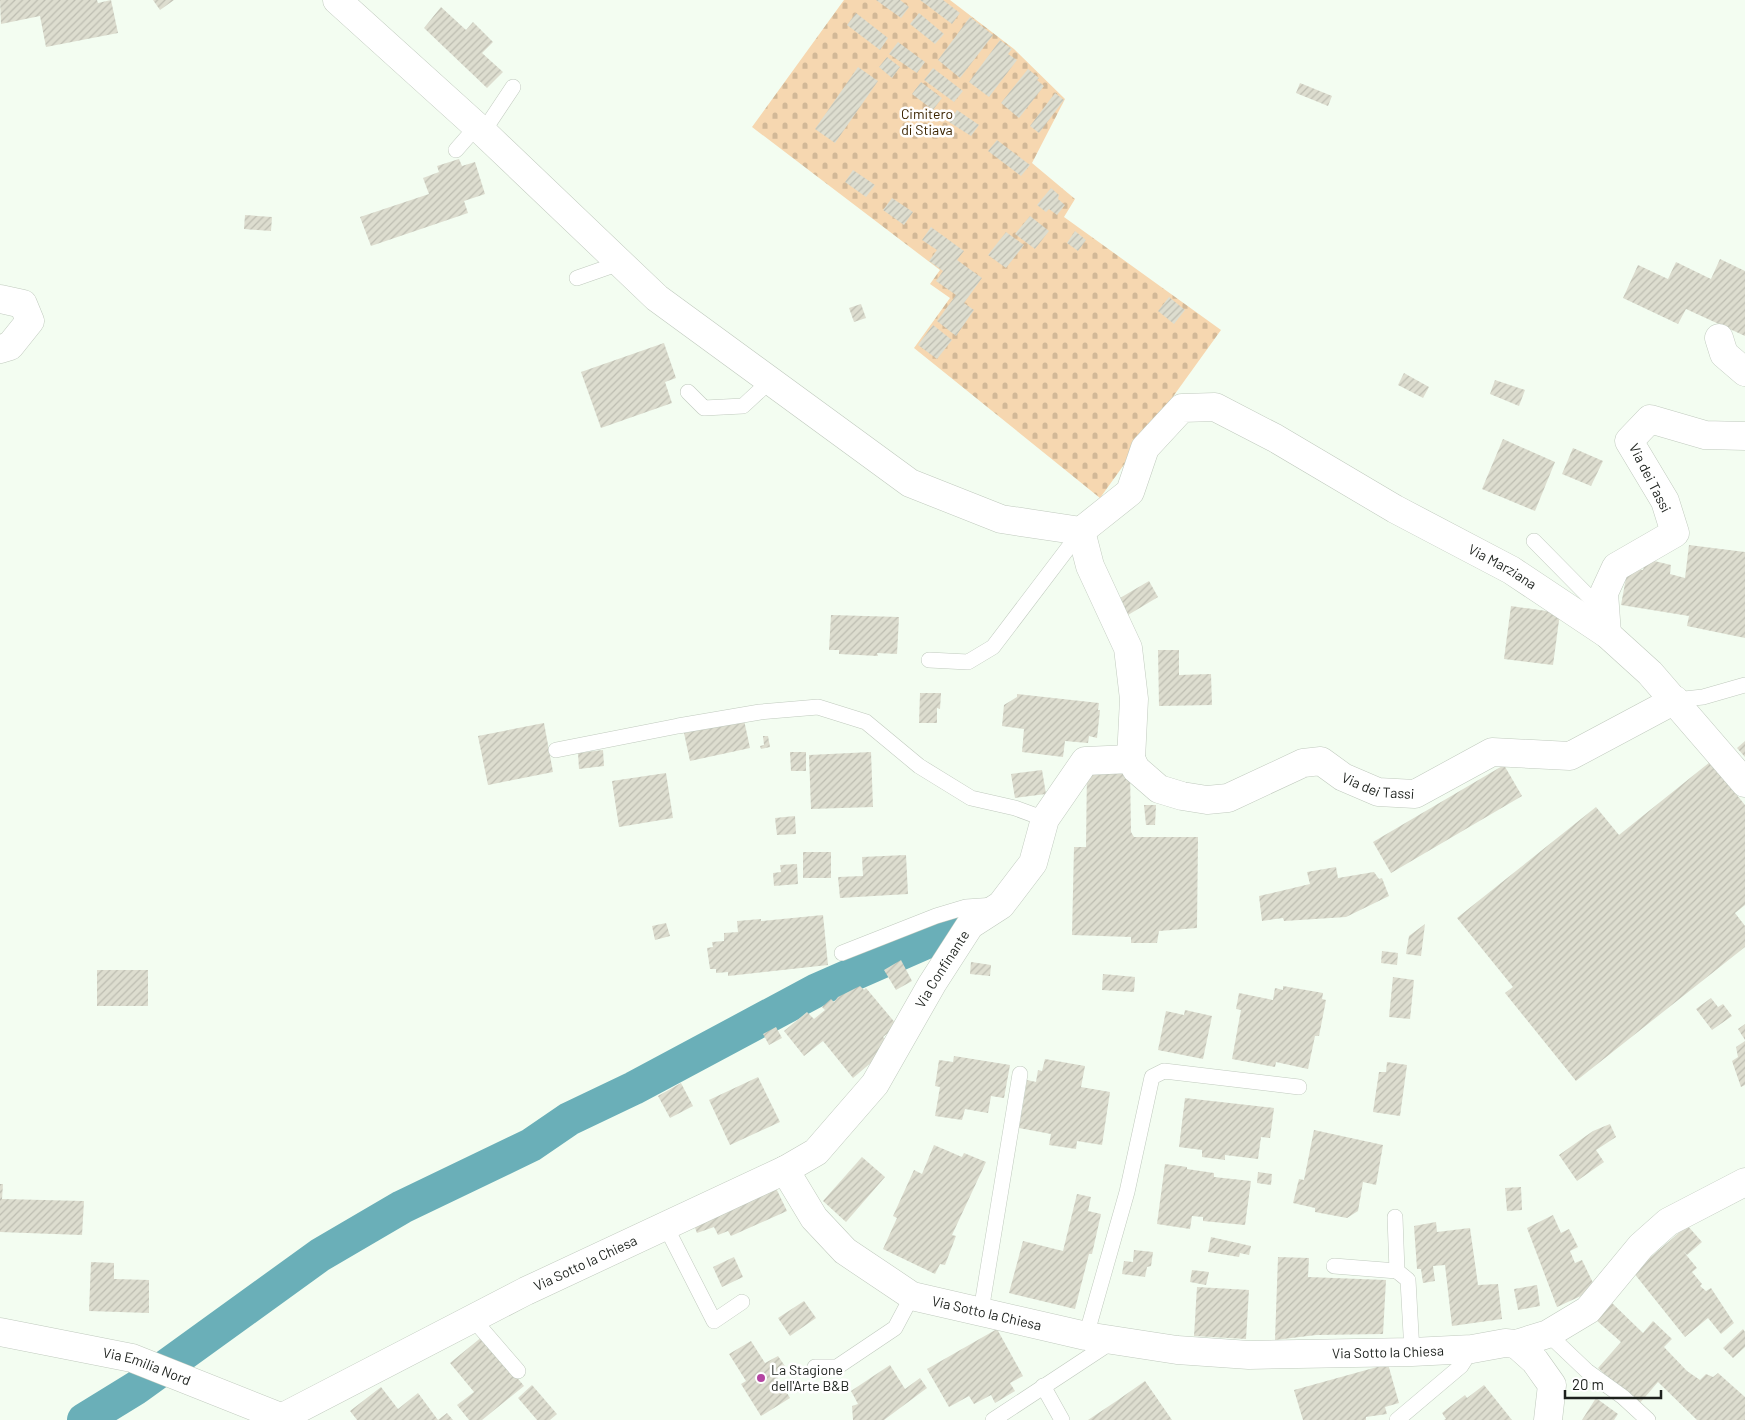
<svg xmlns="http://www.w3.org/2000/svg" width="1745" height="1420" font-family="Barlow,sans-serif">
	<defs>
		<pattern id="cemetery-stones" width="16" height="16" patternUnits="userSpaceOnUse" patternTransform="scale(1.25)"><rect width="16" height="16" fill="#f6d7b0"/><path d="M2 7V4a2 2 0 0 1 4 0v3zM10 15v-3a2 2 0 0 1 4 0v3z" fill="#d2b897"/></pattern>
		<pattern id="building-hatch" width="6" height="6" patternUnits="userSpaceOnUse" patternTransform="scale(1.25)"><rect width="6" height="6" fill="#ddddcf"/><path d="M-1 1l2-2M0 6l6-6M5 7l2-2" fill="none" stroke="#bdbdb1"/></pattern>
	</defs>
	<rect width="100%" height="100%" fill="#f3fdf1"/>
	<polygon fill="url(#cemetery-stones)" points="844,0 950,0 1014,49 1065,99 1032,163 1075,199 1064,217 1221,330 1100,498 914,348 950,298 930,284 940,270 752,127"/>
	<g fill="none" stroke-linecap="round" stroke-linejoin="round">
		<polyline stroke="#6aafb8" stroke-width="34" points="84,1420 136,1388 320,1255 402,1207 531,1145 569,1119 634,1088 817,990 963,926"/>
	</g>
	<g fill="url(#building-hatch)">
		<polygon points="0,0 97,0 98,3 111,0 118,33 46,47 40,16 1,24"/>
		<polygon points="153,0 174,0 160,10"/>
		<polygon points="876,0 900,0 909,7 901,18"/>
		<polygon points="920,0 943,0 960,13 952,24"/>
		<polygon points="441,7 466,30 473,22 493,42 482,53 503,72 487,88 424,28"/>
		<polygon points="856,13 888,38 880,50 847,25"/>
		<polygon points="919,13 944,34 935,44 910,24"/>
		<polygon points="970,17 993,35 960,78 938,60"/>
		<polygon points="1000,40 1012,49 1008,54 1017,60 989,97 969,82"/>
		<polygon points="898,42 925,62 917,73 889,54"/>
		<polygon points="887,57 900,67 892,78 879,67"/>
		<polygon points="858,67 878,81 835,143 815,129"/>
		<polygon points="933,68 963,91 954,102 924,80"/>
		<polygon points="1028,69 1039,78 1037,80 1044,86 1019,118 1001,103"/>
		<polygon points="921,82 942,98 933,110 912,94"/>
		<polygon points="1300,83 1332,96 1328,106 1296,93"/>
		<polygon points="1055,93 1064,100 1039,133 1030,126"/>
		<polygon points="957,110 979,125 971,136 949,122"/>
		<polygon points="997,140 1030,165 1021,176 988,151"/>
		<polygon points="459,159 462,166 475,162 485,194 464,201 468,213 371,246 360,217 429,194 423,178 439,172 437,166"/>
		<polygon points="853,170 875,185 866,197 845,182"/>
		<polygon points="1051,188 1059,195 1058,199 1065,205 1057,215 1049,209 1046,212 1037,205"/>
		<polygon points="892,198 913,212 904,225 883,210"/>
		<polygon points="245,215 272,217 271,231 244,229"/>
		<polygon points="1030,216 1049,231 1035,249 1015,234"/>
		<polygon points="931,227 964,251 957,260 982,278 964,303 974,310 956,336 937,321 956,295 936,281 943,271 929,261 937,250 922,240"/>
		<polygon points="1075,231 1086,240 1078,251 1067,243"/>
		<polygon points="1006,232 1024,245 1006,268 988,255"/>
		<polygon points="1720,259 1745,271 1745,336 1686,309 1678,324 1623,298 1638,265 1668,279 1676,262 1711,279"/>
		<polygon points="1169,297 1185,310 1174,324 1158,311"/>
		<polygon points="861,304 866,318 854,322 849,308"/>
		<polygon points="933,325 952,340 937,359 918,345"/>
		<polygon points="664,343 676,378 665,382 672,403 601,428 581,372"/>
		<polygon points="1404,373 1429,387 1423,398 1398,385"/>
		<polygon points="1495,380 1525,390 1519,406 1490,394"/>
		<polygon points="1503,439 1555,462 1535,511 1482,489"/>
		<polygon points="1573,448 1603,461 1591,486 1562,474"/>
		<polygon points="1689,545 1745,552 1745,638 1687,626 1689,616 1621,605 1628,567 1643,570 1646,559 1671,565 1670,574 1685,578"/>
		<polygon points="1149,581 1158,597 1128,615 1120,598"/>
		<polygon points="1511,606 1560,613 1553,665 1504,659"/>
		<polygon points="831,615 899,617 897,654 877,653 878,656 839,654 839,650 829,650"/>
		<polygon points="1158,650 1179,650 1179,675 1211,674 1212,705 1159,706"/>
		<polygon points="920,693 941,693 940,709 937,708 937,723 919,723"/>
		<polygon points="1017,694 1099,703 1098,710 1100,710 1097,738 1089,736 1088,743 1065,741 1063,757 1022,752 1024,729 1002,726 1004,705 1017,697"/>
		<polygon points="744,720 750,748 690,761 684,733"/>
		<polygon points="544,723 553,772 488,785 478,736"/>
		<polygon points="763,736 768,736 770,747 761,749 760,746 764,745"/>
		<polygon points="1745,741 1745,757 1737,748"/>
		<polygon points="603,750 604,766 579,769 578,753"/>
		<polygon points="790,752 806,752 806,771 791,771"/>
		<polygon points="871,752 873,807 811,809 809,755"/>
		<polygon points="1710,762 1745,805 1745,905 1735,913 1745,926 1745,947 1576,1081 1505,993 1513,987 1457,918 1596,807 1619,835"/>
		<polygon points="1504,765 1522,796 1391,873 1373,842"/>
		<polygon points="1087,769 1130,770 1131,832 1134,837 1198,837 1197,928 1159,931 1157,943 1131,943 1131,937 1072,935 1074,847 1086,847"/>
		<polygon points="1042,770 1046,794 1015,798 1011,774"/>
		<polygon points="666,773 673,818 619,827 612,781"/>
		<polygon points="1144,805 1156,805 1155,825 1146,825"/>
		<polygon points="795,816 796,834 777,835 775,818"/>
		<rect x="803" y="852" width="28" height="26"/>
		<polygon points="906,855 908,894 840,898 838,877 863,876 862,857"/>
		<polygon points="797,864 798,884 774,886 773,873 781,872 780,865"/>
		<polygon points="1336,867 1338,878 1374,872 1379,879 1382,878 1389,896 1346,917 1284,921 1283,918 1262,921 1259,896 1310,884 1307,872"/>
		<polygon points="823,915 828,965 728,976 728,972 716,973 716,969 710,969 707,948 713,947 712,942 724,941 724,933 738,932 737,921 761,919 761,921"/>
		<polygon points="666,923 670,936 655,940 652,926"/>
		<polygon points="1425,924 1421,956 1406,954 1409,936"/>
		<polygon points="1382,951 1398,953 1397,965 1381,963"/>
		<polygon points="901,960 912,981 896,990 884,970"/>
		<polygon points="971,962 991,965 990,976 970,974"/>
		<rect x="97" y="970" width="51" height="36"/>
		<polygon points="1103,974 1135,977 1134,992 1102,990"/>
		<polygon points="1393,977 1414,980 1410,1019 1389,1017"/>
		<polygon points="860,986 864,990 866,988 897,1025 883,1037 889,1043 877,1053 879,1056 853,1078 823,1041 804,1056 784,1031 807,1012 814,1019 825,1010 822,1007 831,999 834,1002 838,997"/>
		<polygon points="1283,986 1323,993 1322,999 1326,1000 1319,1036 1315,1036 1308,1069 1276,1062 1275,1067 1232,1059 1241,1010 1236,1009 1239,993 1273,1000 1275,988 1283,990"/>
		<polygon points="1711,998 1718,1007 1723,1004 1732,1016 1712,1030 1696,1009"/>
		<polygon points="1185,1010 1212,1016 1203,1059 1158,1050 1166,1011 1184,1015"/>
		<polygon points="1745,1024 1745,1040 1738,1029"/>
		<polygon points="776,1027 782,1038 769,1045 763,1034"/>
		<polygon points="1745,1041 1745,1085 1741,1087 1732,1061 1738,1057 1736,1047"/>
		<polygon points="954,1056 1010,1065 1004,1098 991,1096 988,1113 965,1109 962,1120 935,1116 940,1087 935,1086 939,1060 953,1062"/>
		<polygon points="1045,1059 1085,1066 1081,1087 1110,1092 1102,1145 1077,1141 1076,1149 1049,1145 1051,1134 1019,1128 1027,1080 1036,1082 1038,1070 1042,1071"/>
		<polygon points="1387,1062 1407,1065 1400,1116 1373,1112 1379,1072 1386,1072"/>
		<polygon points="758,1077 780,1122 730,1145 709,1100"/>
		<polygon points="681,1083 693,1106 670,1118 658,1096"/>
		<polygon points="1185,1098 1274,1108 1270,1138 1261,1137 1258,1159 1225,1155 1225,1160 1202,1157 1202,1150 1179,1147"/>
		<polygon points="1610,1124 1616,1137 1596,1150 1604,1162 1577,1181 1559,1155 1593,1131"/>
		<polygon points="1314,1130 1383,1145 1376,1185 1363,1182 1358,1211 1347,1218 1315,1212 1315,1208 1293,1203 1299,1179 1304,1180"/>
		<polygon points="934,1145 962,1157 964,1153 986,1162 952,1235 956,1236 945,1265 940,1264 935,1274 883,1249 897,1218 893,1216 914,1170 922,1174"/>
		<polygon points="862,1157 885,1177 846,1222 823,1201"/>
		<polygon points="1165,1164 1187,1167 1187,1169 1214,1173 1214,1177 1251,1181 1245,1225 1203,1221 1203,1217 1192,1216 1190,1229 1157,1224"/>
		<polygon points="1258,1172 1272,1174 1271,1185 1257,1183"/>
		<polygon points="0,1184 3,1184 2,1199 84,1201 82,1235 0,1232"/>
		<polygon points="774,1184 787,1211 731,1236 728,1231 718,1235 714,1227 697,1233 692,1220"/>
		<polygon points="1521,1187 1522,1210 1507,1211 1505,1188"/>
		<polygon points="1077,1194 1091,1197 1088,1211 1101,1214 1092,1254 1089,1254 1075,1309 1009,1293 1023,1241 1063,1251"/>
		<polygon points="1553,1215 1561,1233 1569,1229 1578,1247 1570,1251 1575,1263 1582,1260 1596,1289 1557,1307 1527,1228"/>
		<polygon points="1436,1222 1437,1232 1470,1228 1478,1285 1498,1284 1502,1319 1452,1326 1445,1265 1433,1266 1435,1281 1423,1283 1421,1269 1417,1269 1414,1226"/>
		<polygon points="1687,1225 1702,1242 1687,1255 1683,1251 1697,1268 1692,1272 1702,1284 1700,1286 1706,1291 1711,1288 1734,1323 1721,1334 1708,1318 1685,1337 1633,1272 1673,1238"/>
		<polygon points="1211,1237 1251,1246 1249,1255 1240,1253 1239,1257 1208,1252"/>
		<polygon points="1134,1250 1153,1252 1151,1266 1147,1267 1145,1277 1122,1274 1124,1261 1133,1262"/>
		<polygon points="734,1257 743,1277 722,1287 713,1267"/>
		<polygon points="1278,1257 1309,1258 1308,1277 1386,1280 1383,1334 1316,1335 1275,1340"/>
		<polygon points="91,1262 114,1263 114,1279 149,1280 149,1313 89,1311"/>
		<polygon points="1192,1270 1209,1272 1206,1285 1190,1282"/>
		<polygon points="1537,1285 1540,1306 1518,1310 1514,1289"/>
		<polygon points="1197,1287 1249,1290 1246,1339 1194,1336"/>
		<polygon points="804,1301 816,1318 790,1336 778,1318"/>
		<polygon points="1612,1303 1643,1333 1653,1321 1672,1339 1664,1347 1687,1371 1700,1380 1706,1374 1713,1377 1718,1373 1745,1397 1745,1420 1697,1420 1658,1382 1639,1404 1609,1378 1598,1368 1621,1342 1596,1320"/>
		<polygon points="997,1329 1023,1376 1010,1383 1015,1391 995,1403 991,1395 974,1404 969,1396 949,1407 927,1369"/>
		<polygon points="1743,1329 1745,1332 1745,1347 1733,1358 1723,1348"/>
		<polygon points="483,1336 524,1386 482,1420 469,1420 457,1405 474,1392 450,1363"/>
		<polygon points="751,1341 765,1363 778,1356 787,1369 776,1375 790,1398 761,1416 741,1384 746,1381 729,1354"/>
		<polygon points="1388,1364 1399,1403 1385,1407 1387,1414 1366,1417 1366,1420 1303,1420 1294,1390"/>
		<polygon points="890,1365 905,1389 920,1378 927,1388 884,1420 853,1420 852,1406 858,1404 851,1391"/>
		<polygon points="1145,1381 1172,1420 1088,1420 1118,1400"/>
		<polygon points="532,1385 557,1414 550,1420 537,1420 518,1398"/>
		<polygon points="1484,1385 1512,1420 1444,1420 1446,1419 1442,1413 1465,1395 1467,1398"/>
		<polygon points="381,1387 398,1409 418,1393 438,1420 447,1413 453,1420 357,1420 350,1411"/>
		<polygon points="1596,1398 1618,1414 1614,1420 1582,1420"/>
	</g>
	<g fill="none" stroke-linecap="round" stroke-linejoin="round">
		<g stroke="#c0cabe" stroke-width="16">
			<g id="lane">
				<polyline points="483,132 513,87"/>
				<polyline points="456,150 477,126"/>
				<polyline points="577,278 620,263"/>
				<polyline points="688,392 704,408 743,406 770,381"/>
				<polyline points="1534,541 1605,613"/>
				<polyline points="929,660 968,662 993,647 1081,531"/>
				<polyline points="1675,700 1703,697 1745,685"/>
				<polyline points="556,750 678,726 760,712 818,707 866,722 919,766 971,798 1015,808 1045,819"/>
				<polyline points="842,953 936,916 966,907 995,905"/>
				<polyline points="1395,1217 1397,1271 1408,1280 1412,1352"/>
				<polyline points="666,1227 714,1321 742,1302"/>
				<polyline points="1334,1266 1397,1271"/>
				<polyline points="981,1311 1020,1074"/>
				<polyline points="473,1319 518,1371"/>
				<polyline points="1548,1334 1587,1371 1623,1397 1648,1420"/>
				<polyline points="1086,1336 1127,1192 1152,1077 1164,1071 1299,1087"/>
				<polyline points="815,1367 837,1367 895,1328 912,1296"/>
				<polyline points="1043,1386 1062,1420"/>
				<polyline points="993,1420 1113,1341"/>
				<polyline points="1397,1420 1461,1366 1472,1349"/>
			</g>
		</g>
		<g stroke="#c0cabe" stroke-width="29">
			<g id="street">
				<path id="s1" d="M337,0L483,132L657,298L910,483L1001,519L1081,531L1130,492L1145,448L1182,408L1215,407L1275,438L1395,509L1511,570L1607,634L1650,673L1745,783"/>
				<polyline points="0,299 23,304 30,321 10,346 0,349"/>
				<polyline points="1719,338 1724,354 1745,372"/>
				<polyline points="1081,531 1090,566 1128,648 1134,699 1131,759"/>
				<polyline points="1607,634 1604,593 1616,567 1675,533 1665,501 1629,441 1650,419 1705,435 1745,436"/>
				<path id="s2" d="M785,1170L816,1152L875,1084L932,984L970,925L1001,905L1033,863L1045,819L1085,761L1131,759L1136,769L1159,789L1182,796L1207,800L1228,798L1303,763L1321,761L1343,777L1378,792L1415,794L1492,752L1570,756L1675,700"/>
				<path id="s3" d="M0,1332L132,1358L288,1420"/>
				<polyline points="1516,1344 1535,1361 1552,1385 1548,1420"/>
				<path id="s4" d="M277,1420L526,1291L785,1170L814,1218L845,1251L912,1296L1086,1336L1177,1350L1249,1355L1412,1352L1472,1349L1505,1343L1516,1344L1548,1334L1588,1310L1641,1246L1668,1222L1745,1182"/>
			</g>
		</g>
		<use href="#lane" stroke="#fff" stroke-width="15"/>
		<use href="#street" stroke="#fff" stroke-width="28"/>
	</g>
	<circle fill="#b445a2" stroke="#fff" stroke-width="2" cx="761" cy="1378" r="5"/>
	<g text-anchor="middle" stroke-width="5" stroke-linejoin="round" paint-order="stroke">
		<g font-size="14" fill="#3b2400" stroke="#fff">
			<text x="927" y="119">Cimitero<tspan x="927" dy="16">di Stiava</tspan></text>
		</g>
		<g font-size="14" fill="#1d211d" stroke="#fff">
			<text transform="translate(1650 478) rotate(63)" y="5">Via dei Tassi</text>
			<text dy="5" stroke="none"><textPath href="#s1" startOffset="1455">Via Marziana</textPath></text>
			<text dy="5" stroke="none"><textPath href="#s2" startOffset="840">Via dei Tassi</textPath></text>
			<text dy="5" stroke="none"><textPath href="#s2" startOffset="259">Via Confinante</textPath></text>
			<text dy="5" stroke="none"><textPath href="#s4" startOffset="346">Via Sotto la Chiesa</textPath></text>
			<text dy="5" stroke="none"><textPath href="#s4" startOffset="825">Via Sotto la Chiesa</textPath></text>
			<text dy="5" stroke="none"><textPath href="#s4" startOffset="1230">Via Sotto la Chiesa</textPath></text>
			<text dy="5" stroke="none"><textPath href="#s3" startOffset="151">Via Emilia Nord</textPath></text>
		</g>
		<g font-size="14" fill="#1d211d" stroke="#fff" text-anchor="start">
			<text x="771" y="1375">La Stagione<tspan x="771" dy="16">dell'Arte B&amp;B</tspan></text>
		</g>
	</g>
	<path d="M1565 1390v8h96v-8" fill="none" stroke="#1d211d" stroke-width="2.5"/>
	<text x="1572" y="1390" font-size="15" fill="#1d211d" stroke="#ffffff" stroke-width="4" paint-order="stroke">20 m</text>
</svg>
